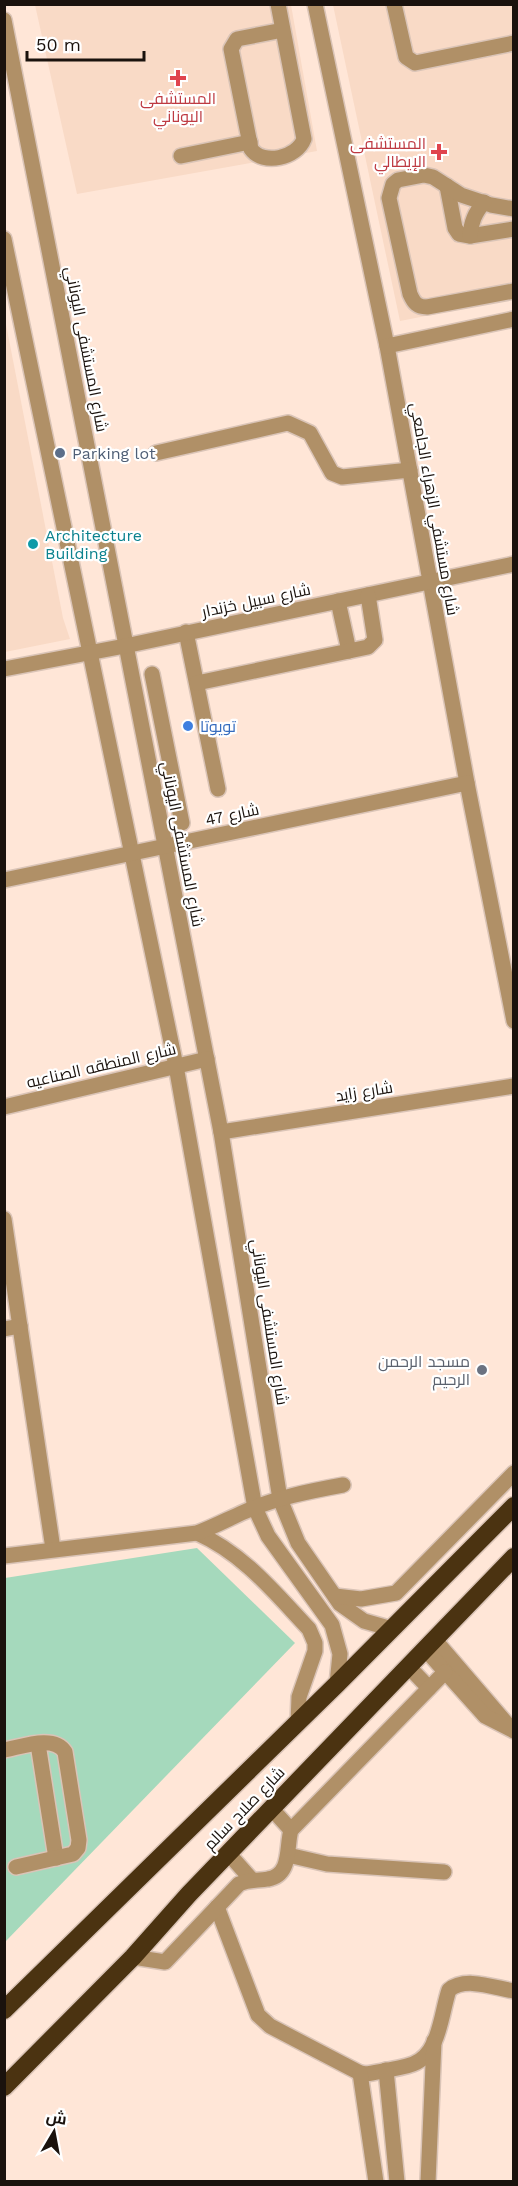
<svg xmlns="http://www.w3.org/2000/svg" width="518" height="2186" font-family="'Work Sans',Cairo,sans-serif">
	<rect width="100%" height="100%" fill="#ffe6d7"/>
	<g fill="#f9dac6">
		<polygon points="35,5 291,5 317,151 77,194"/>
		<polygon points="333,5 513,5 513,299 400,321"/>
		<polygon points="5,319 63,618 70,639 5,652"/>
	</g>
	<polygon fill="#a5d9bc" points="197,1548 295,1643 5,1942 5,1578"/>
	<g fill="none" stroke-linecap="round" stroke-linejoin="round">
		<g stroke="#dac4b7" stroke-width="18">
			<g id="minor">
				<path d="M278,4L304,139C297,158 263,166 251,149L231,49L237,39L283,30"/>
				<polyline points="315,4 387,346 467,783 514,1021"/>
				<polyline points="394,4 406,57 415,63 514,43"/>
				<polyline points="4,20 221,1132 280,1499 298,1543 340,1604 364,1621 392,1629"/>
				<polyline points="181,156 250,142"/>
				<polyline points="447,186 455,228 459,234 470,236 514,229"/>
				<path d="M514,209L491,205L461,195L433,177L424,175L398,180L393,184L389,198L410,294C414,303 417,307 427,307L514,291"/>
				<path d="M470,236C471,222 475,213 484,202"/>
				<polyline points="4,239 176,1066 255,1508 268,1536 332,1625 340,1654 337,1684"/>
				<polyline points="387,346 514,319"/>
				<polyline points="156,453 288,423 310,433 332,473 342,477 410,470"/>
				<polyline points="338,601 349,651"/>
				<polyline points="186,632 218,789"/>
				<polyline points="4,669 125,646 514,564"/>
				<polyline points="152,674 182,823"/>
				<polyline points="197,683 368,647 375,640 368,595"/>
				<polyline points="4,880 467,783"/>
				<polyline points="4,1107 207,1059"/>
				<polyline points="221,1132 514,1086"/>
				<polyline points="4,1219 53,1549"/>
				<polyline points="4,1329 20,1326"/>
				<path d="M197,1533C244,1554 275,1593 309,1629L315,1643V1651L299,1697L298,1723"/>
				<path d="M4,1556L197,1533C213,1527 228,1519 244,1512C275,1498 310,1491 343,1485"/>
				<polyline points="335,1596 361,1599 396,1593 514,1473"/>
				<polyline points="434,1639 507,1724"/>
				<polyline points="425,1649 485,1716 514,1731"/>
				<polyline points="408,1666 429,1688"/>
				<polyline points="38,1744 56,1858"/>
				<path d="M4,1750C21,1747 54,1734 65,1752L79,1840L78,1848L73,1854L16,1867"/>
				<polyline points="271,1808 291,1830"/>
				<polyline points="228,1853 252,1880"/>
				<polyline points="288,1855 327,1864 444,1872"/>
				<path d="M217,1907L258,2015L270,2026L360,2073L366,2074C381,2071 399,2069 413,2064C440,2054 441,2013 449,1990C465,1976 495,1988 514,1991"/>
				<path d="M133,1957L165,1962L239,1884C249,1879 258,1881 268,1879C292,1875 286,1847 291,1830L445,1672"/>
				<polyline points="386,2070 397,2182"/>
				<polyline points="360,2073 376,2182"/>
				<polyline points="428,2182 434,2041"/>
			</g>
		</g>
		<g stroke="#dac4b7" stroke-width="21">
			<g id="highway">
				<polyline points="4,2010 337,1684 514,1506"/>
				<polyline points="4,2087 133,1957 189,1894 514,1557"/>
			</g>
		</g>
		<use href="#minor" stroke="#b09067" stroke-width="15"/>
		<use href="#highway" stroke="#4b3311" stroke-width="18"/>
	</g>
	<g fill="#e0444e" stroke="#fff" stroke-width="2">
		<path d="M175 69h6v6h6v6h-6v6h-6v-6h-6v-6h6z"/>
		<path d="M436 143h6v6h6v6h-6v6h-6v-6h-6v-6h6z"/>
	</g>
	<circle fill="#5c6f8a" stroke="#fff" stroke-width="2" cx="60" cy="453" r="6"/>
	<circle fill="#0f9aa8" stroke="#fff" stroke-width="2" cx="33" cy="544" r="6"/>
	<circle fill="#3f7fe0" stroke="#fff" stroke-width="2" cx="188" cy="726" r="6"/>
	<circle fill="#6b7280" stroke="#fff" stroke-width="2" cx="482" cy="1370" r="6"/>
	<g text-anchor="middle" stroke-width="4.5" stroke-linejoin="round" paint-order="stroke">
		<g font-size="16" fill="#be3a42" stroke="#fff">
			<text x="178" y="104">المستشفى<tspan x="178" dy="18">اليوناني</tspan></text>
			<text x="426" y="149" text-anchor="end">المستشفى<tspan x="426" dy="18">الإيطالي</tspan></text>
		</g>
		<g font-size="16" fill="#1a120d" stroke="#fff">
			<text transform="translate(87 349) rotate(79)" y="6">شارع المستشفى اليوناني</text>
			<text transform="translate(435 509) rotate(80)" y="6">شارع مستشفي الزهراء الجامعي</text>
			<text transform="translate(256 600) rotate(-12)" y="6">شارع سبيل خزندار</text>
			<text transform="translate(232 814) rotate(-12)" y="6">شارع 47</text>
			<text transform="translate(183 844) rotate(79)" y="6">شارع المستشفى اليوناني</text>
			<text transform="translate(101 1065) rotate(-13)" y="6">شارع المنطقه الصناعيه</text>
			<text transform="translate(364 1091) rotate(-9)" y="6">شارع زايد</text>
			<text transform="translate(270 1322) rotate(81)" y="6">شارع المستشفى اليوناني</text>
			<text transform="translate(244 1808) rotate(-46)" y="6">شارع صلاح سالم</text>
		</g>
		<g font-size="16" fill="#4e5e75" stroke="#fff" text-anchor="start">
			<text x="72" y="459">Parking lot</text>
		</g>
		<g font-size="16" fill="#0d838f" stroke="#fff" text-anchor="start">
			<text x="45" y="541">Architecture<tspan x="45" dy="18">Building</tspan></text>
		</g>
		<g font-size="16" fill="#366cbe" stroke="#fff" text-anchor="start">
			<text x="200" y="732">تويوتا</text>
		</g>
		<g font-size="16" fill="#5b616d" stroke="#fff" text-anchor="end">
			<text x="470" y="1367">مسجد الرحمن<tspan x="470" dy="18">الرحيم</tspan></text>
		</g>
	</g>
	<rect width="518" height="2186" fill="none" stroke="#1a120d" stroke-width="12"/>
	<g transform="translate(54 2132) rotate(10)" stroke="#ffffff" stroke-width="4.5" paint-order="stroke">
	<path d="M0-4.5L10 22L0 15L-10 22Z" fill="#1a120d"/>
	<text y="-9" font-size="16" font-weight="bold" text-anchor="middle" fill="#1a120d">ش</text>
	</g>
	<path d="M27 51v9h117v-9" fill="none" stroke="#1a120d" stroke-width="3"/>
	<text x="36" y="51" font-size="18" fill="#1a120d" stroke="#ffffff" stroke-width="4.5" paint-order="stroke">50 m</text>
</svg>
